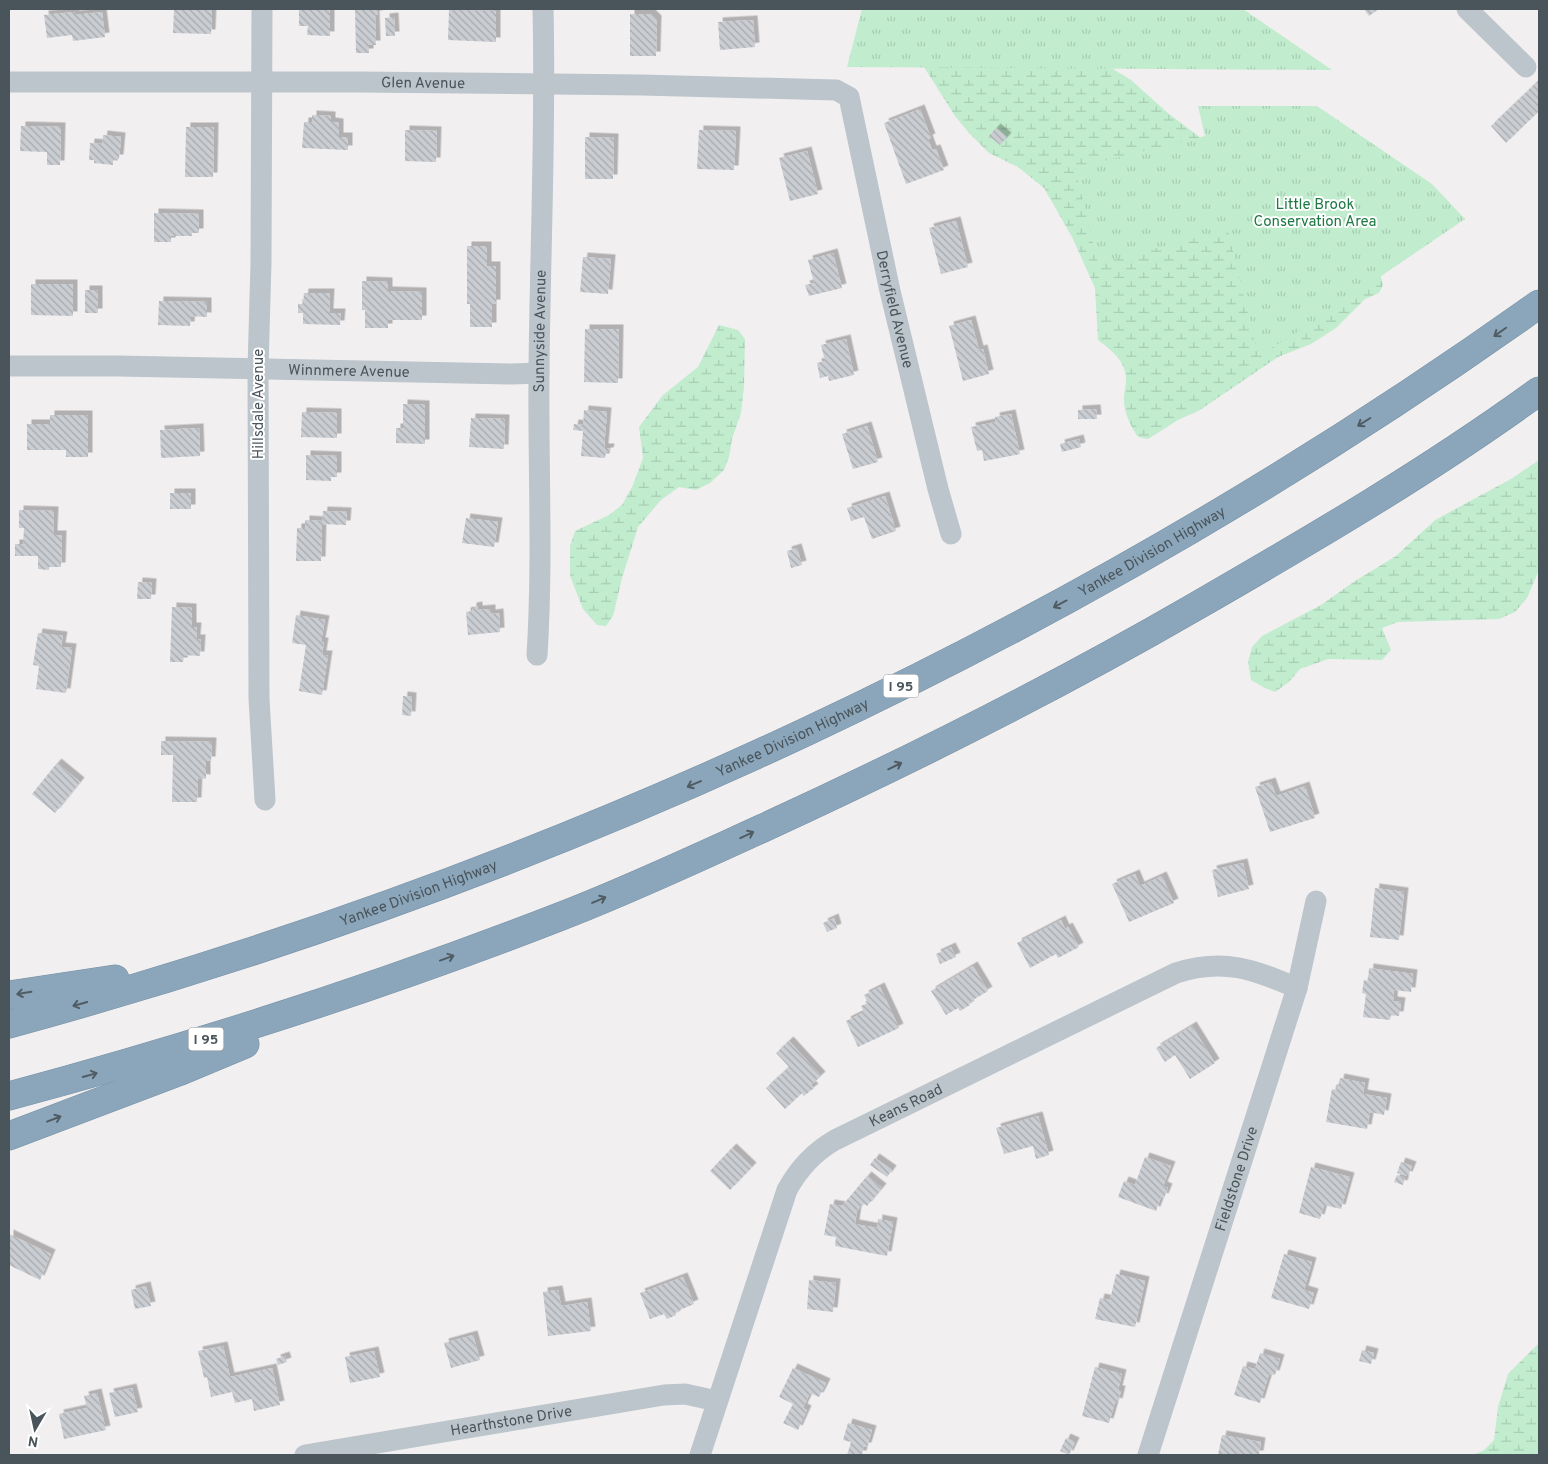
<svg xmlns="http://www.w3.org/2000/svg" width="1548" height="1464" font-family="Overpass,sans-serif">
	<defs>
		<pattern id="wetland-marsh" width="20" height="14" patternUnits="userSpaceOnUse" patternTransform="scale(1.25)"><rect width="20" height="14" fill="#c1ecce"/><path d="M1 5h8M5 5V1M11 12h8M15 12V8" fill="none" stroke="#a7ccb3"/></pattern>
		<pattern id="park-tufts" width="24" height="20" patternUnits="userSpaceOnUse" patternTransform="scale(1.25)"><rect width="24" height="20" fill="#c1ecce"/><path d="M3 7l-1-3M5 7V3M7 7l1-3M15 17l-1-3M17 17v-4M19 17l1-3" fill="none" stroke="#a7ccb3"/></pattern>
		<pattern id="building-back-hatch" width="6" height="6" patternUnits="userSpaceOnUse" patternTransform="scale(1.25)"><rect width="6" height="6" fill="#cacdd2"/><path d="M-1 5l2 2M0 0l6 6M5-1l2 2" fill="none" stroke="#a6a9ad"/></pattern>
		<filter id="shadow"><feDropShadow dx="4.5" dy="-4.5" stdDeviation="0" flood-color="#0004"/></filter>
	</defs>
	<rect width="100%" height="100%" fill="#f2eff0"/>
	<g fill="url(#wetland-marsh)">
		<path d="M1108,66L1131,80L1169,114L1380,273L1383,285L1379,293L1365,299L1336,328L1311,344L1278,357L1200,410L1178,420L1148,439L1138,437C1130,425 1123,411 1124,396C1125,387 1128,378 1124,369C1120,356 1108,348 1098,340L1095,288L1072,237L1044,188L1018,167L989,153L969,133L955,116L924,67Z"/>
		<polygon points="719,325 738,330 745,339 744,387 741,413 732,439 729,457 724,470 710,483 696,490 679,487 661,500 638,527 622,578 613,616 606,626 597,625 583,609 570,576 570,546 575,531 609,515 622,505 633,485 643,458 639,427 663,395 698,367"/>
		<polygon points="1539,460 1539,570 1527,598 1515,612 1499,619 1398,622 1382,628 1391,650 1382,660 1328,659 1300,669 1289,682 1275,692 1265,688 1251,680 1248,662 1252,647 1262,636 1321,605 1355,581 1396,556 1435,520 1511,479"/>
		<polygon points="1539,1343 1539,1455 1472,1455 1483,1451 1494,1440 1498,1407 1508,1374"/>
	</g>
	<g fill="url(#park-tufts)">
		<polygon points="862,9 1243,9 1332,70 847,67"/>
		<polygon points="1198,106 1317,106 1432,184 1465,219 1315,321 1258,356 1228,230 1098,263 1075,168 1205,136"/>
	</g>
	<g fill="url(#building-back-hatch)" filter="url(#shadow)">
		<polygon points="174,9 212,9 211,34 173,33"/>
		<polygon points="299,9 330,9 330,36 307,35 308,26 299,26"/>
		<polygon points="355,9 378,9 378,15 375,15 376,45 369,45 369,53 356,53"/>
		<polygon points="1364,9 1379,9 1369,16"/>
		<polygon points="449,10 496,11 496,42 448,40"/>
		<polygon points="74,12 75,15 102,12 105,37 73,41 72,35 47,38 44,15"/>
		<polygon points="630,14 651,14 657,20 656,56 630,56"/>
		<polygon points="394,17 395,36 386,36 385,18"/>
		<polygon points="753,20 755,47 720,50 718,22"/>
		<polygon points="1539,80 1539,111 1506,143 1491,126"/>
		<polygon points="920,109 931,138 928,139 932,150 936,149 944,170 906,184 884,123"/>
		<polygon points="312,115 331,116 331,122 339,123 339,137 348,137 348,150 302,148 304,122 312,122"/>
		<polygon points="21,126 61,127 60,165 47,165 47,152 20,151"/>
		<polygon points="186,127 214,127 213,177 185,177"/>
		<polygon points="996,128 1007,137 1000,145 989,136"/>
		<polygon points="405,130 437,131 436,162 405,161"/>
		<polygon points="699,130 736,131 734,170 697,169"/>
		<polygon points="103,135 121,137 119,159 113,159 113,165 94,163 94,160 89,160 90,143 102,144"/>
		<polygon points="585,137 614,138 613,179 585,179"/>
		<polygon points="807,151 818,194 790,201 779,158"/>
		<polygon points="154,213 199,214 199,233 192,233 192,236 171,236 171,242 154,242"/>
		<polygon points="956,221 968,267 941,274 929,228"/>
		<polygon points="467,246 487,246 487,266 496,266 496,304 492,304 492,327 470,327 470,304 467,304"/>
		<polygon points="833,253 842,288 809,296 805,285 814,283 808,260"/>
		<polygon points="583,257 611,259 608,294 580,292"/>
		<polygon points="362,281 388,282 388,291 422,292 422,320 388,320 388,328 365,328 365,310 362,310"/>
		<polygon points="31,284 73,284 73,316 31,315"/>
		<rect x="85" y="290" width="13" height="23"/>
		<polygon points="304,293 330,293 329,313 341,313 340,325 303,324 303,313 298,313 298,304 303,304"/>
		<polygon points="159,301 207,302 207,317 191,316 190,326 158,325"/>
		<polygon points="971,320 979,350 983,349 989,374 963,381 949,326"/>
		<polygon points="585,329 619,329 618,383 584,382"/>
		<polygon points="846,339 854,375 829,381 828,376 820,378 817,363 825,361 821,345"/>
		<polygon points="403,404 425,405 425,444 396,443 396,428 403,428"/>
		<polygon points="1096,409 1097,419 1078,419 1078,410"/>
		<polygon points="584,410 607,412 604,448 610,448 609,452 606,452 605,458 581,456 583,431 573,430 574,424 583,425"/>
		<polygon points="302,412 337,413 337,438 301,437"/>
		<polygon points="1011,414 1020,454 984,461 982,450 977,451 971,427 996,422 995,417"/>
		<polygon points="50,415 88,415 88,457 66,457 66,450 27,450 27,424 50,424"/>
		<polygon points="471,418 505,419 504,449 469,447"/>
		<polygon points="867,426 878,462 853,469 842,434"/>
		<polygon points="199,428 200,456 161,458 160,430"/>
		<polygon points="1079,439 1081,447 1062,452 1060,444"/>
		<polygon points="306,455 337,456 337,477 331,477 331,481 306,480"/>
		<rect x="170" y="493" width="21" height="16"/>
		<polygon points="885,496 896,531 872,539 864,517 851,521 847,508"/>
		<polygon points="19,510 54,511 53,535 62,535 61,567 49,567 49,570 38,569 38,556 15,556 15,544 23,544 24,528 19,528"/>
		<polygon points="323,511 347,512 346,525 322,524 321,561 296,561 297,528 305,528 305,520 322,521"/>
		<polygon points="466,518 498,522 494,547 462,543"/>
		<polygon points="797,548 802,565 791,568 787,551"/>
		<polygon points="138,582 152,583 151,599 137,599"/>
		<polygon points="478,606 478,610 491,609 491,614 499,613 500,632 468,635 466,612 472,611 472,607"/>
		<polygon points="172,607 192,608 192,627 197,627 196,639 201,639 200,656 184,655 183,662 170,662"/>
		<polygon points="296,615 325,620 321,642 324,642 322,655 328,655 322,695 299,691 306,645 292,643"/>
		<polygon points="38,633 63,636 61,647 72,648 66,693 36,689 39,666 33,665"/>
		<polygon points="403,696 412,697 411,716 402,715"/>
		<polygon points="161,741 212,742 211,761 206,761 206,779 198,778 197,802 172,802 173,755 161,755"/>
		<polygon points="57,763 80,782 55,813 32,794"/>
		<polygon points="1271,782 1276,796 1305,786 1315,818 1270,832 1255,787"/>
		<polygon points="1243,863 1249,889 1218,897 1212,870"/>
		<polygon points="1135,874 1140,886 1162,876 1174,903 1129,922 1112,884"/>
		<polygon points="1375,888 1404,892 1399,940 1370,937"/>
		<polygon points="834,918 837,928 827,932 823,923"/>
		<polygon points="1061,920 1065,929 1068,927 1079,947 1058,958 1056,954 1030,968 1017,943"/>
		<polygon points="951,947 956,957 940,964 936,954"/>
		<polygon points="973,966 988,991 968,1003 970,1005 960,1011 958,1008 946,1015 931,991"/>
		<polygon points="1369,968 1413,974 1411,992 1394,990 1393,1001 1401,1002 1399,1016 1391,1015 1390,1020 1363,1017 1366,994 1362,993 1364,980 1368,981"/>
		<polygon points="880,987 899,1028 858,1047 846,1021 864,1012 861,1006 868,1003 864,995"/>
		<polygon points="1192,1026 1215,1063 1190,1079 1175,1055 1165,1062 1156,1048"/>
		<polygon points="789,1041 821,1076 811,1085 814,1088 804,1096 802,1093 785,1109 766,1088 789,1067 776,1053"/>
		<polygon points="1340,1078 1365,1083 1363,1094 1387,1098 1384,1115 1370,1112 1367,1129 1326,1122 1332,1089 1337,1090"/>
		<polygon points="1038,1116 1049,1155 1036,1159 1033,1146 1004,1154 996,1128"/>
		<polygon points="732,1148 752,1167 730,1190 710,1171"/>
		<polygon points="1145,1157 1171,1166 1163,1186 1168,1188 1164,1198 1161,1197 1156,1211 1118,1197 1124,1181 1135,1185"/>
		<polygon points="875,1158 892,1170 887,1177 870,1165"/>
		<polygon points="1401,1162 1412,1166 1408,1176 1397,1173"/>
		<polygon points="1311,1167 1350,1177 1341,1209 1324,1205 1320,1219 1299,1213"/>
		<polygon points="1397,1175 1405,1178 1403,1185 1394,1182"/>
		<polygon points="867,1176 882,1188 867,1206 863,1203 857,1211 855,1224 877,1228 878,1219 893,1222 887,1256 835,1246 836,1237 824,1235 830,1204 842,1206"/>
		<polygon points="9,1234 51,1254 40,1280 9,1265"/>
		<polygon points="1284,1254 1312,1262 1304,1290 1314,1293 1309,1309 1271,1298"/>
		<polygon points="1116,1274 1145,1281 1135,1327 1095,1319 1100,1298 1110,1300"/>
		<polygon points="683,1277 694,1304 675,1312 676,1315 667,1319 664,1314 650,1319 640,1293"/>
		<polygon points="809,1280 836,1283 833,1312 807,1309"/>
		<polygon points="146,1286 151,1306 135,1309 131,1290"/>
		<polygon points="558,1290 561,1306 587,1302 591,1331 548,1336 543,1292"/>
		<polygon points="473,1335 480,1360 451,1368 444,1343"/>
		<polygon points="223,1346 230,1377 272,1368 280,1405 254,1411 252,1399 235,1403 232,1392 211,1397 207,1377 204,1378 198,1351"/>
		<polygon points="1362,1350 1374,1353 1371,1364 1359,1361"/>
		<polygon points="374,1351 380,1377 350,1383 345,1357"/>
		<polygon points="1260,1353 1280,1359 1275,1375 1269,1374 1260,1403 1234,1395 1243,1366 1255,1369"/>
		<polygon points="285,1356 287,1362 278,1365 276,1359"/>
		<polygon points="1095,1367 1122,1374 1118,1390 1121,1390 1118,1403 1115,1402 1109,1423 1082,1416"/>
		<polygon points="793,1368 826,1383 819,1397 810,1393 803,1408 807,1410 798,1430 783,1423 793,1404 779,1397"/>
		<polygon points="132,1388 138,1412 115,1417 109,1393"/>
		<polygon points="97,1393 106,1430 64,1439 59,1414 87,1408 84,1396"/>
		<polygon points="848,1423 872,1430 867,1447 864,1447 862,1455 847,1455 851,1442 843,1440"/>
		<polygon points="1222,1435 1261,1442 1259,1455 1218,1455"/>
		<polygon points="1066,1438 1075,1442 1069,1455 1060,1451"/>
	</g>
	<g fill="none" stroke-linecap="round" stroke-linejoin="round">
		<g stroke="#7691a6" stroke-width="29">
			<g id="motorway">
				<polyline points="9,995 115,979"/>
				<path id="s7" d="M9,1024C557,875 1076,634 1539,304"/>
				<path d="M9,1096C195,1046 379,987 559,917C627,891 695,859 761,829C909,761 1053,689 1193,608C1311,540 1429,471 1539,391"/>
				<polyline points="9,1136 178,1072 245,1044"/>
			</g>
		</g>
		<g stroke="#bcc5cb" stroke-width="21">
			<polyline points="262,9 261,263 258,368 259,699 265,800"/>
			<polyline points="1467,9 1526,67"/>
			<path id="s1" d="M9,82H360L642,85L836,90L849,97L890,291L938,489L951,534"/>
			<path id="s2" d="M9,366H118L512,374L539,373"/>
			<path id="s3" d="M537,655C543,561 538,466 539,372C540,251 546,130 543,9"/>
			<path id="s4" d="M305,1455L664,1395L685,1394L717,1401"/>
			<path id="s5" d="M700,1455L787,1190C799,1168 814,1152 835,1140L1176,973C1224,958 1253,969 1297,988"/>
			<path id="s6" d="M1148,1455L1297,988L1316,901"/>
		</g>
		<use href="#motorway" stroke="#8ba6ba" stroke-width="28"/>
	</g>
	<defs><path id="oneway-shaft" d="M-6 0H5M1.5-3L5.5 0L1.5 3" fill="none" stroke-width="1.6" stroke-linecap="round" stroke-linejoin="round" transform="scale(1.25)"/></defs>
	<g stroke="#505c64">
		<use href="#oneway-shaft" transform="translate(1500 332) rotate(145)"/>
		<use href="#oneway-shaft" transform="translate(1364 422) rotate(148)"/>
		<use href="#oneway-shaft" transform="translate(1060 604) rotate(152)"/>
		<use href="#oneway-shaft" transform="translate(895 766) rotate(-26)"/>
		<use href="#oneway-shaft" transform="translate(694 784) rotate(157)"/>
		<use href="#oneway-shaft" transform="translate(747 835) rotate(-25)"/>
		<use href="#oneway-shaft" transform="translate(599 900) rotate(-23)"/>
		<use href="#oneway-shaft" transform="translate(447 958) rotate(-20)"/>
		<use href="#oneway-shaft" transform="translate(24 993) rotate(171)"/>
		<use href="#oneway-shaft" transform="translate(80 1004) rotate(164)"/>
		<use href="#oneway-shaft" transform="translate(90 1075) rotate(-15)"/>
		<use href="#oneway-shaft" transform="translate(54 1119) rotate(-21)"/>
	</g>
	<g text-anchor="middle" stroke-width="4" stroke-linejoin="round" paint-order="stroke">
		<g fill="#fff" stroke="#80878c" stroke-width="1">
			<rect x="883.5" y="674.5" width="35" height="23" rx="4"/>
			<rect x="188.5" y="1027.5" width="35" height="23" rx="4"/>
		</g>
		<g font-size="14" font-weight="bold" fill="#49545b">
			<text x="901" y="691">I 95</text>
			<text x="206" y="1044">I 95</text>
		</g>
		<g font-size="15" fill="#49545b" stroke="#fff">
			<text dy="5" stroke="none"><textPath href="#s1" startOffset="414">Glen Avenue</textPath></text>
			<text dy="5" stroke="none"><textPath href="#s1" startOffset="1059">Derryfield Avenue</textPath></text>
			<text dy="5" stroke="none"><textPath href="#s3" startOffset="324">Sunnyside Avenue</textPath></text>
			<text dy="5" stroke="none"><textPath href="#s2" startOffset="340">Winnmere Avenue</textPath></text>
			<text transform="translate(258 404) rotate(-90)" y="5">Hillsdale Avenue</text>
			<text dy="5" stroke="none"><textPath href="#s7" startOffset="1240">Yankee Division Highway</textPath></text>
			<text dy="5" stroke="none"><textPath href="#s7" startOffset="835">Yankee Division Highway</textPath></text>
			<text dy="5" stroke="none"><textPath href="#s7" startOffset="430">Yankee Division Highway</textPath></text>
			<text dy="5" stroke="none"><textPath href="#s5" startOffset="428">Keans Road</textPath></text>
			<text dy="5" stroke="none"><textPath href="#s6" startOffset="290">Fieldstone Drive</textPath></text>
			<text dy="5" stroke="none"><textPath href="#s4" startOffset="209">Hearthstone Drive</textPath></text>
		</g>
		<g font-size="15" fill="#1e7844" stroke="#fff">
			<text x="1315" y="209">Little Brook<tspan x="1315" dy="17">Conservation Area</tspan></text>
		</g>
	</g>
	<rect width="1548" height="1464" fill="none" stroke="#49545b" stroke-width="20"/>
	<g transform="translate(35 1429) rotate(189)" stroke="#ffffff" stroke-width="4" paint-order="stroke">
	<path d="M0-4L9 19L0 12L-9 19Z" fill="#49545b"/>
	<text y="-8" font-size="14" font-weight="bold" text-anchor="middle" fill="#49545b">N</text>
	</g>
</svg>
